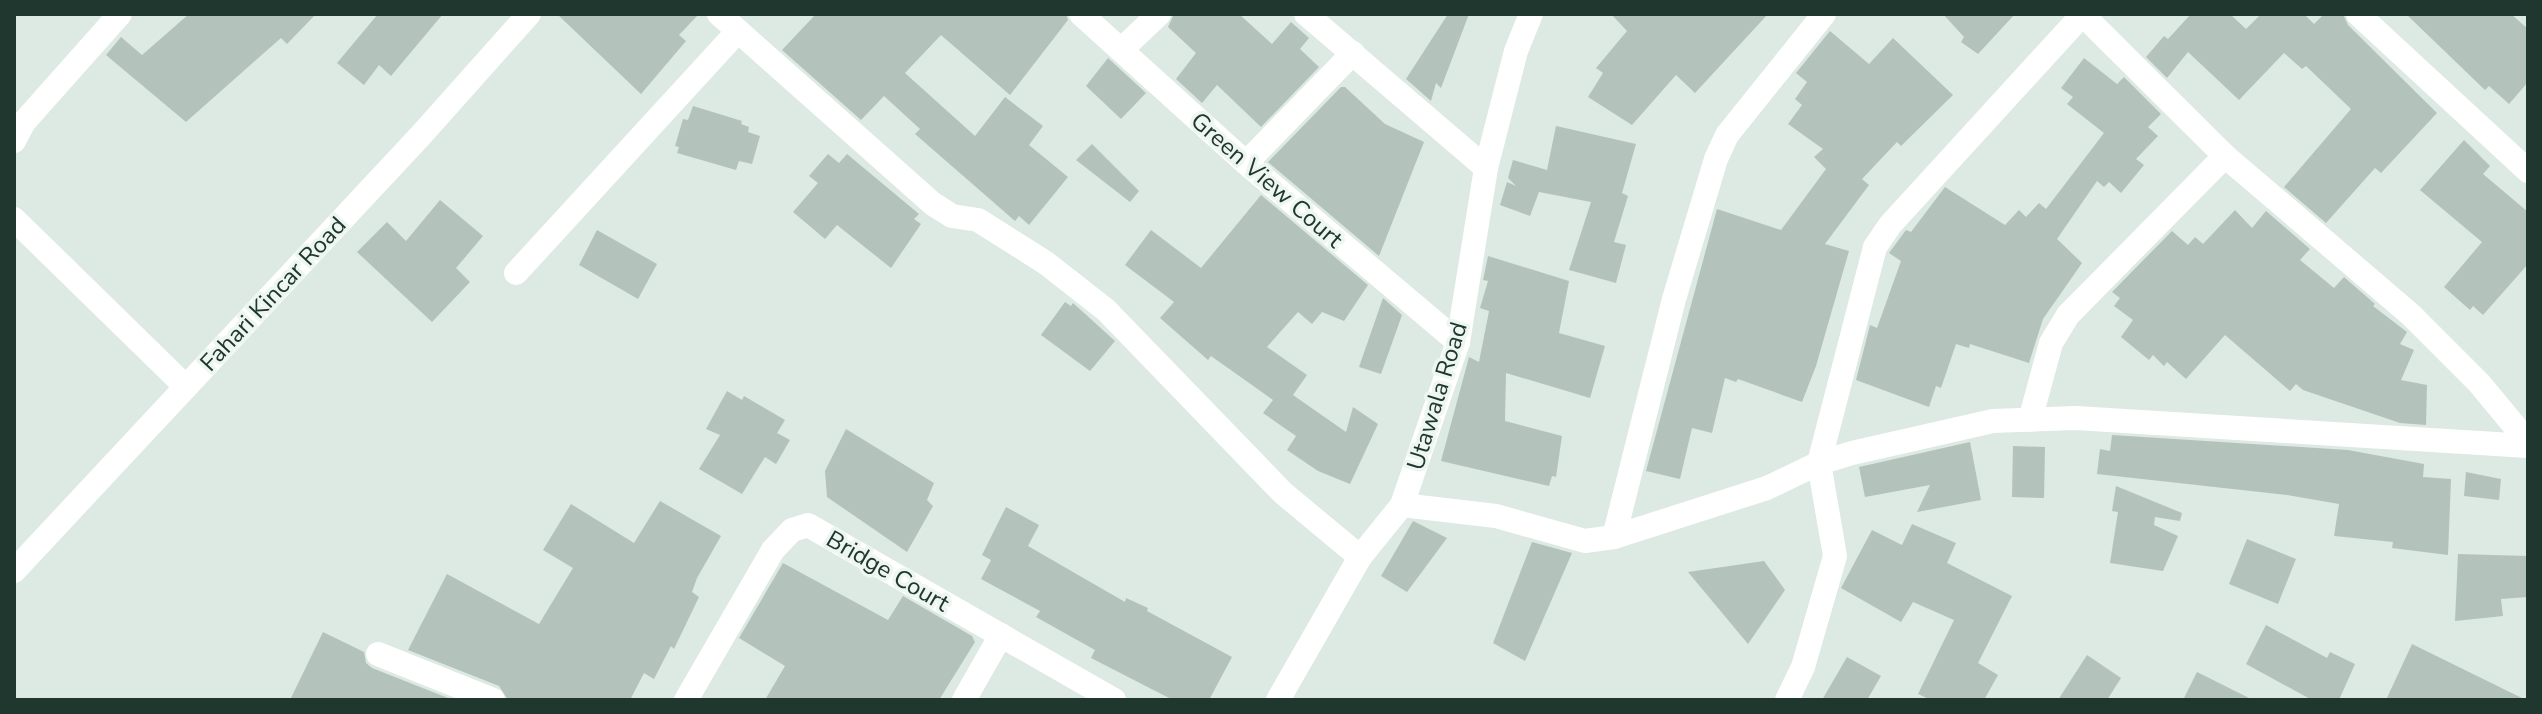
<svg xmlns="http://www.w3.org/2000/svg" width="2542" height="714" font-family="'Nunito Sans',sans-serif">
	<rect width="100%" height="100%" fill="#dde9e3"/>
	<g fill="#b3c3bc">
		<polygon points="189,14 316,14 287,44 281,38 186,122 106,55 121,37 142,55"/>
		<polygon points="378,14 443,14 391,76 379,65 364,85 337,63"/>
		<polygon points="557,14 699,14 679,35 686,41 641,94"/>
		<polygon points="816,14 1066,14 1068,20 1010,95 941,35 905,73 975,136 1005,97 1043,126 1029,145 1068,177 1029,225 1019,216 1015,221 915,134 920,129 884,96 861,120 782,50"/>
		<polygon points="1174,14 1239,14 1272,44 1291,22 1309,38 1300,49 1319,67 1261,127 1217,85 1202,103 1176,79 1196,53 1168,27"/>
		<polygon points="1448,14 1469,14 1441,88 1436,83 1431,101 1406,79"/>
		<polygon points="1611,14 1768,14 1695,93 1676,75 1632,125 1588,97 1603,73 1596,68 1627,31"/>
		<polygon points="1943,14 2015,14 1978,54 1961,42 1964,37"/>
		<polygon points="2191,14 2230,14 2246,29 2261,14 2304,14 2314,24 2324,14 2343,14 2348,25 2437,113 2381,173 2375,168 2326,223 2284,187 2351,109 2306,66 2302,69 2284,53 2239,100 2188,52 2167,78 2146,57 2164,36 2168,39"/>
		<polygon points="2406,14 2511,14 2528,29 2528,82 2509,104 2489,86 2485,90"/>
		<polygon points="1830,31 1869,64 1893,38 1953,95 1901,146 1897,142 1862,179 1869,185 1825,244 1849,251 1816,366 1802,402 1738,379 1736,382 1725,378 1712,433 1692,428 1680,479 1646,471 1717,209 1781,230 1826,169 1814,157 1823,149 1788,124 1802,105 1795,99 1807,82 1796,73"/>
		<polygon points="1108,58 1146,93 1121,119 1086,86"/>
		<polygon points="2084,58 2117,84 2124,77 2161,114 2148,127 2158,136 2136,159 2144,165 2121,193 2109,182 2104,187 2097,181 2057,239 2082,263 2043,319 2029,363 1970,344 1969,348 1956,344 1941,388 1936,386 1929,407 1856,380 1870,325 1877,328 1901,261 1889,253 1906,230 1911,232 1945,187 2005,225 2019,210 2026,217 2039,203 2046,209 2104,133 2067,104 2073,97 2061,88"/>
		<polygon points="1341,87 1345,87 1385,124 1424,142 1379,256 1268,162"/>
		<polygon points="693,106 742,121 741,124 749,127 748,132 760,136 752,164 739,161 736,170 677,153 679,147 675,146 683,119 688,120"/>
		<polygon points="1556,126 1636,144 1622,193 1628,196 1614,242 1626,245 1616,283 1569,270 1591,202 1539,192 1530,216 1500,205 1507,182 1516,186 1508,178 1513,160 1547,170"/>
		<polygon points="2464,140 2490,166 2483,174 2528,212 2528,264 2483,315 2473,306 2470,310 2444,287 2482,242 2420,190"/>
		<polygon points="1092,144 1139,191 1130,202 1076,160"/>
		<polygon points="828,154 839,163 847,154 919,214 914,219 921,224 891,268 837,225 825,239 793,212 818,183 809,176"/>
		<polygon points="1261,195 1368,285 1344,321 1322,312 1312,324 1298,312 1267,347 1307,375 1293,395 1346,432 1353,407 1378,424 1350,484 1318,471 1287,450 1296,436 1263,413 1273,400 1211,356 1208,360 1160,318 1174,302 1125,265 1151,230 1201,268"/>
		<polygon points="440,200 483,236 456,268 470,282 432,322 357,252 387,222 406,241"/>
		<polygon points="2235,210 2252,228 2266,211 2310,249 2300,260 2334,288 2344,277 2375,304 2373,306 2407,332 2400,344 2414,350 2401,380 2427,385 2426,425 2400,423 2303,390 2296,384 2290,391 2225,335 2186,379 2167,362 2164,366 2153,355 2149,360 2121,337 2133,320 2114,306 2120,298 2112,292 2172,231 2188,245 2195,237 2203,244"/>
		<polygon points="597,230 657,264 638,299 579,265"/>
		<polygon points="1488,256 1569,281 1559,333 1605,346 1590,398 1506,373 1505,421 1562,436 1556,477 1552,476 1549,486 1441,461 1469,357 1479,362 1489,311 1480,308 1488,281 1483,280"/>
		<polygon points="1383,298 1402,315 1381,374 1359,367"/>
		<polygon points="1065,302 1071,306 1073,303 1115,341 1090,371 1041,335"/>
		<polygon points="727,391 742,400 744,396 785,420 777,433 790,440 776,464 765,457 742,494 699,469 720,435 706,429"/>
		<polygon points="846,429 934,483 927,500 933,506 907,552 827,497 825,471"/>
		<polygon points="2112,435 2348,450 2424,464 2423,477 2451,479 2448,555 2392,548 2393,542 2334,536 2339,504 2287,495 2097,474 2100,449 2110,451"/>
		<polygon points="1970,442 1981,500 1917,512 1930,485 1865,497 1859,467"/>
		<polygon points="2013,446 2045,447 2044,498 2012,497"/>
		<polygon points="2466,472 2501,479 2499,500 2464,496"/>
		<polygon points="2116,486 2182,513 2180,521 2155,517 2154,525 2178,536 2163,571 2110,563 2118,512 2112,511"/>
		<polygon points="660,501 721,536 697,578 692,592 699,597 674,649 671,646 654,679 644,673 630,700 508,700 499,686 408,650 447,574 539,624 573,568 543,550 571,504 634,543"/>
		<polygon points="1006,507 1039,525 1028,546 1125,602 1126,598 1148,608 1147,611 1232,657 1209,700 1173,700 1091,658 1095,650 1036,617 1040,611 981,579 991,560 982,555"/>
		<polygon points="1413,521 1447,538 1407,592 1381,576"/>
		<polygon points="1912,524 1956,543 1947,563 2012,596 1978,663 1998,675 1984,700 1931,700 1918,694 1954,620 1913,602 1901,622 1841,588 1872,530 1902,545"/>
		<polygon points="2247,539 2296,559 2278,604 2229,584"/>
		<polygon points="1532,542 1572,553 1525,661 1493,643"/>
		<polygon points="2458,554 2528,556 2528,597 2501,599 2503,616 2455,621"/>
		<polygon points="1764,561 1785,590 1748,644 1688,572"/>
		<polygon points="783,563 888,620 903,596 972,636 975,642 939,700 765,700 785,666 739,638"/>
		<polygon points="2266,625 2327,658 2330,652 2355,664 2339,700 2312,700 2246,664"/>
		<polygon points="323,632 364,652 366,663 372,668 453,700 290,700"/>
		<polygon points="2412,644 2473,674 2526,700 2386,700"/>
		<polygon points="2087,655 2121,678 2107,700 2058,700"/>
		<polygon points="1847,657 1881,676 1867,700 1822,700"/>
		<polygon points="2197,672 2253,700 2183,700"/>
	</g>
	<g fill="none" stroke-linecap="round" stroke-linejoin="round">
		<g stroke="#fff" stroke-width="24">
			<polyline points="719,14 933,204 952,216 978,220 1046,263 1106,310 1283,493 1360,557"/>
			<polyline points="1081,14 1246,163 1458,342"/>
			<polyline points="1306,14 1486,168"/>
			<polyline points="2358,14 2528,171"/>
			<polyline points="2083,15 2225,156 2410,314 2479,383 2528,442"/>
			<polyline points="1121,50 1159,14"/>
			<polyline points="14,141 24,122 120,14"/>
			<polyline points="1246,163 1353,53"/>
			<polyline points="14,219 186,387"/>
			<polyline points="516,273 738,31"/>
			<polyline points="2030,420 2051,343 2068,315 2225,156"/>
			<polyline points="1402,505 1496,516 1585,541 1614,537 1767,488 1819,463 1852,453 1993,421 2076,418 2528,446"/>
			<polyline points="1614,537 1674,299 1716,159 1727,135 1824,14"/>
			<polyline points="378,654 493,700"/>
			<polyline points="686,700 773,550 792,530 808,525 1114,700"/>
			<polyline points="964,700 1001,635"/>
			<polyline points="1278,700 1360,557 1402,505 1458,342 1486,168 1516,51 1531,14"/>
			<polyline points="1787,700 1803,667 1835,556 1819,463 1875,247 1890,225 2083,14"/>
		</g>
		<polyline stroke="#fff" stroke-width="24" points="14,571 422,134 529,14"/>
	</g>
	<g text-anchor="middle" stroke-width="7" stroke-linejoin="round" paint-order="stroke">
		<g font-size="24" fill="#203730" stroke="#edf6f1">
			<text transform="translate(1267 180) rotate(41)" y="8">Green View Court</text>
			<text transform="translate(273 294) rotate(-47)" y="8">Fahari Kincar Road</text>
			<text transform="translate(1437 396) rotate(-73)" y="8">Utawala Road</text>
			<text transform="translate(888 571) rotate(30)" y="8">Bridge Court</text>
		</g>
	</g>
	<rect width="2542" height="714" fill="none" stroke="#203730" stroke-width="32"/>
</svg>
